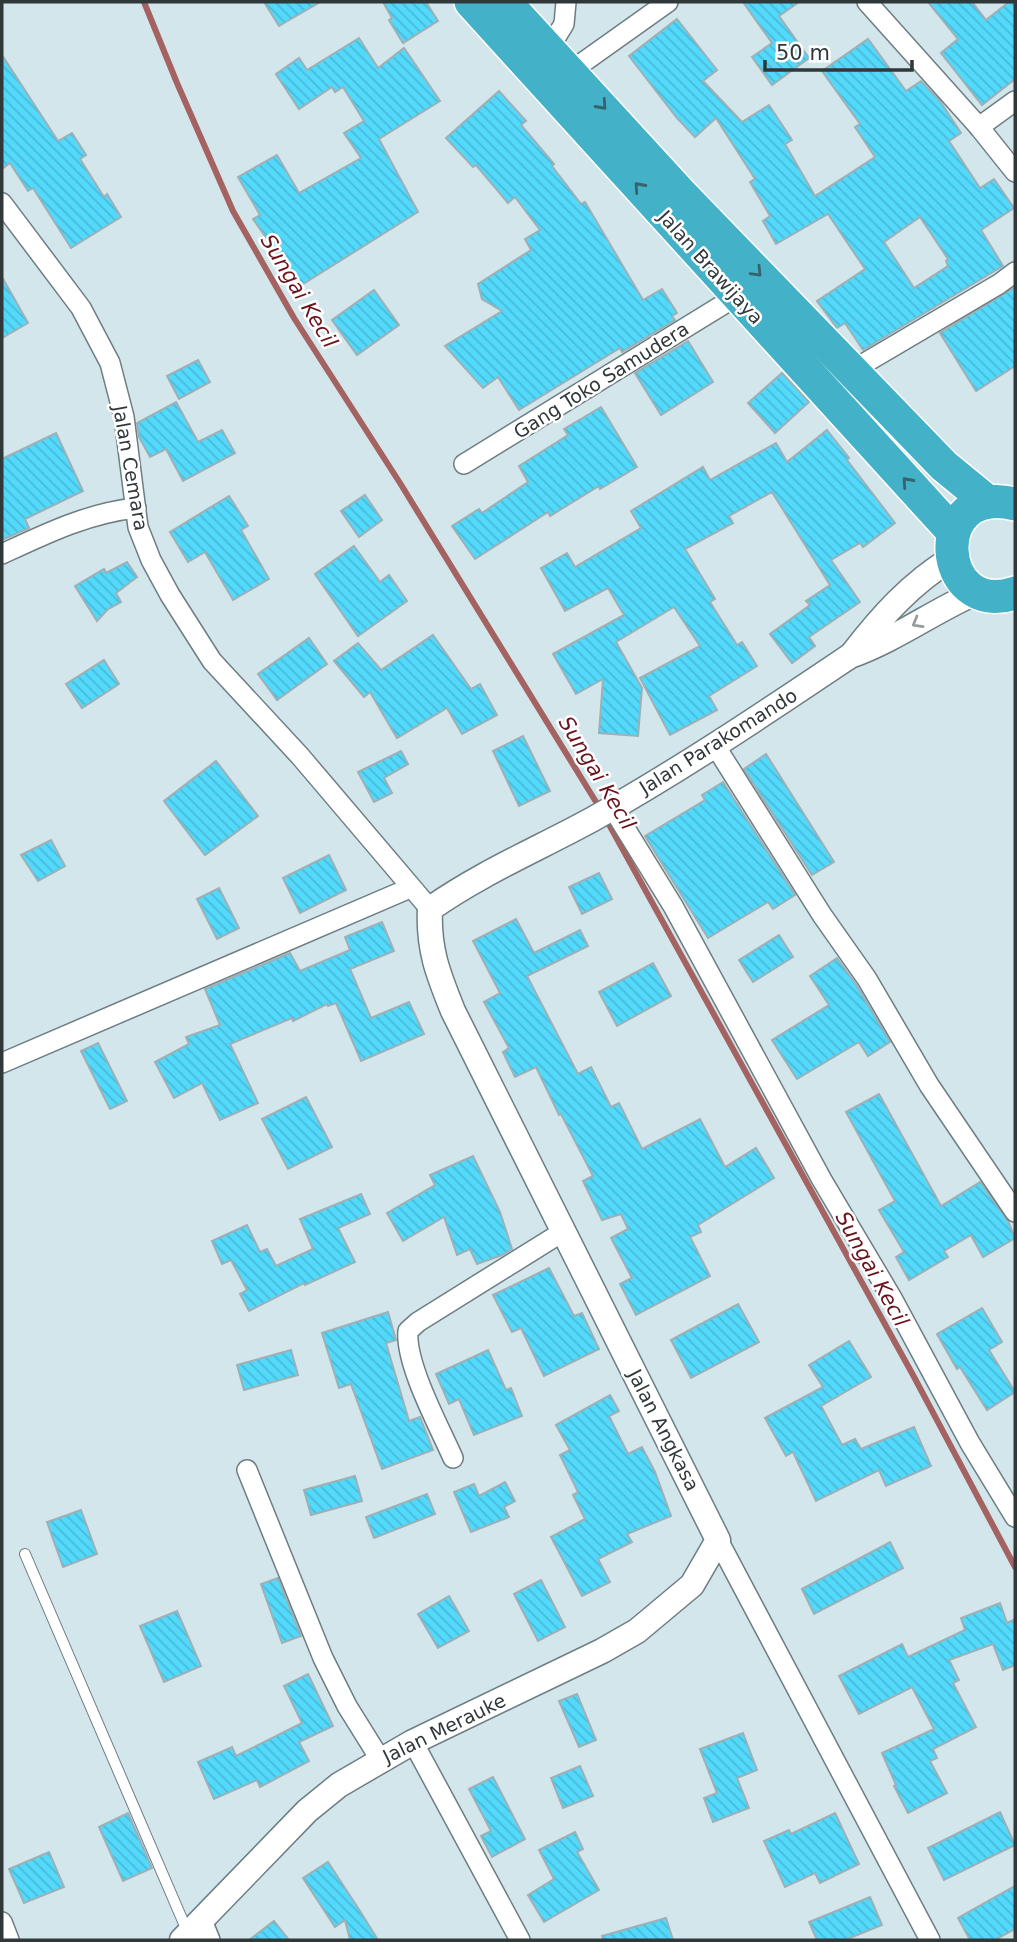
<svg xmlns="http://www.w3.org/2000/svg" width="1017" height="1942" font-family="'DejaVu Sans',sans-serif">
	<defs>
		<pattern id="building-back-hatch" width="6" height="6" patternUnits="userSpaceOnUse" patternTransform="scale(1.75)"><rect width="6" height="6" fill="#52d9fb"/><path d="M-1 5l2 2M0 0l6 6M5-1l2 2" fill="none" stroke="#48bbd8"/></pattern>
	</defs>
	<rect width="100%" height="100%" fill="#d3e6eb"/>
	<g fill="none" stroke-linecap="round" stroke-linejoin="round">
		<g stroke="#a46261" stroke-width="6">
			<polyline points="144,2 177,83 233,211 294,318 400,483 601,810"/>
			<polyline points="606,819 913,1375 1015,1567"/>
		</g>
	</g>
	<g fill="url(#building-back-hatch)" stroke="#9db0b5" stroke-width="2" fill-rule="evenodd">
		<polygon points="264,2 320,2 279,26"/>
		<polygon points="383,2 426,2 438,21 403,43 389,20 392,18"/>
		<polygon points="743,2 799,2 779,16 809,58 772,85 752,57 772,43"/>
		<polygon points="928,2 972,2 986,20 1009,2 1015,2 1015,79 982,105 941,53 958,39"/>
		<path d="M677,19L717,70L703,81L742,122L769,105L792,140L785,144L815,196L875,157L855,127L860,124L822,71L868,39L906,91L921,81L940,101L961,133L949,141L980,188L994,179L1014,208L981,230L1003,266L863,350L845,323L837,328L817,301L865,269L828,214L776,244L763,221L770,216L750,182L755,179L716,118L695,137L677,118L629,56ZM920,217L948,259L946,261L948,266L914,288L884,242Z"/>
		<polygon points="359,38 378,68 404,48 440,101 379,139 418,212 300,286 253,219 260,215 238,177 277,155 299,193 361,158 344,133 364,121 343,87 335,92 332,87 299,109 276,74 299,58 307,70"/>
		<polygon points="2,55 58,141 72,133 86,155 80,159 104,197 107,194 121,217 71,248 33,188 28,191 10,163 2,169"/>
		<polygon points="499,91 526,121 521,125 554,164 552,166 581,204 585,202 643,300 662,289 677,313 672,316 675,320 622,352 620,348 519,410 498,377 483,388 445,346 502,311 482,299 478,284 531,250 525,239 540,230 515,197 508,203 476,165 473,167 446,138"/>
		<polygon points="2,277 28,323 2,338"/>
		<polygon points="1015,287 1015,366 976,391 940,333"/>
		<polygon points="374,290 399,325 357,355 332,320"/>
		<polygon points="688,341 713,382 661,415 635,373"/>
		<polygon points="198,360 210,382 179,399 167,376"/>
		<polygon points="782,373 809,402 775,433 748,403"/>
		<polygon points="176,402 198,442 222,430 235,453 183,481 166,449 150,457 139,437 137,423"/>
		<polygon points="601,407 637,467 600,489 599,486 550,516 548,512 475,559 452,526 479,509 482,513 528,482 519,466 568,435 564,429"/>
		<polygon points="827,430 849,458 847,460 895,523 863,547 860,543 831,560 860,602 809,637 815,646 792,663 770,634 810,605 806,601 830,585 772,492 729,516 733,523 685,549 715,599 710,602 737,645 742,642 757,666 709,696 717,710 670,735 640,678 700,646 674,607 616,642 642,688 638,736 599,733 603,679 576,694 553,654 624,615 608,588 565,611 541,568 567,553 575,567 641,528 631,511 703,467 710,480 776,443 787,462"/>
		<polygon points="56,433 83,491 25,519 29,528 2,540 2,459"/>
		<polygon points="365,495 382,520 359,537 341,511"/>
		<polygon points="229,496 248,526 241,530 269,579 233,600 205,552 188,562 170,532"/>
		<polygon points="354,546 380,582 389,575 407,601 358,636 315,574"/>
		<polygon points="127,562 137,577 116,593 121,602 108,609 97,621 75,586 104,569 106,573"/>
		<polygon points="433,635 471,689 480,684 497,715 462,734 447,708 397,738 370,692 364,697 334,661 358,643 381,670"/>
		<polygon points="309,638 327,664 277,700 258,674"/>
		<polygon points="104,660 119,684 82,708 66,684"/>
		<polygon points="523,736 550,791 519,806 493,751"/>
		<polygon points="401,751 408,764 384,778 392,793 374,802 358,772"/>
		<polygon points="766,754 834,862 812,875 744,769"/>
		<polygon points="216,761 258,816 205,855 164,801"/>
		<polygon points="723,782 795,895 773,909 768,902 708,938 645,836 705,800 702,795"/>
		<polygon points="51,840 65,866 38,881 21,855"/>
		<polygon points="329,855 346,890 300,913 283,878"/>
		<polygon points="599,873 612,899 582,914 569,887"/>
		<polygon points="219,888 239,928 217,939 197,899"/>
		<polygon points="516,919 534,953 580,930 588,946 527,976 578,1074 591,1067 611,1107 619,1103 642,1149 700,1119 725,1167 756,1148 774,1178 698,1225 701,1232 690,1237 710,1276 636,1315 620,1284 632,1278 611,1238 628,1229 621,1214 602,1220 583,1181 593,1176 561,1114 559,1115 536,1067 515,1077 503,1052 509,1048 484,1002 500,993 473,941"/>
		<polygon points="382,922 394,951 350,969 371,1018 409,1002 424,1034 361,1061 336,1003 328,1006 327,1004 293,1021 292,1018 230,1044 258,1103 220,1120 202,1083 174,1098 155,1062 189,1044 186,1037 220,1025 205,989 290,953 300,971 350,950 345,937"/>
		<polygon points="779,935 793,957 753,982 739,960"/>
		<polygon points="837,958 857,986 890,1042 868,1056 859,1042 797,1079 772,1040 829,1005 810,976"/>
		<polygon points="653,963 671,996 617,1026 599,992"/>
		<polygon points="98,1043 127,1101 110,1109 81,1051"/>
		<polygon points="879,1094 941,1206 980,1182 1008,1221 1015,1238 983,1257 971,1235 944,1251 948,1257 909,1280 896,1257 904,1252 879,1210 895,1201 846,1112"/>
		<polygon points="306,1097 332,1147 288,1169 262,1119"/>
		<polygon points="473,1156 500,1212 512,1249 502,1255 477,1264 470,1249 457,1255 444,1217 403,1241 387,1213 435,1185 430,1175"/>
		<polygon points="361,1194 370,1214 338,1228 355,1262 305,1285 304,1283 249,1311 240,1294 247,1290 231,1260 222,1264 212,1241 247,1225 260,1252 267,1249 276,1266 313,1249 300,1219"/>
		<polygon points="549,1268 574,1316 582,1313 599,1349 544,1376 521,1328 512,1332 493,1295"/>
		<polygon points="738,1304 759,1342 691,1378 671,1340"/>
		<polygon points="982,1308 1002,1342 989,1350 1015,1392 987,1410 960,1367 957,1369 937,1334"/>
		<polygon points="388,1312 396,1340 386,1343 409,1421 420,1417 433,1450 382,1469 351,1384 339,1388 322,1333"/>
		<polygon points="849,1341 871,1377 821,1406 842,1445 855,1439 861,1449 914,1427 931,1466 886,1486 879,1470 816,1501 793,1452 786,1456 765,1418 823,1387 809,1365"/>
		<polygon points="291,1350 298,1375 244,1390 237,1365"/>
		<polygon points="488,1350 506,1390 511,1388 522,1416 474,1435 459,1399 449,1404 436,1374"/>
		<polygon points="610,1395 619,1411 609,1416 628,1454 642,1447 655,1472 671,1516 627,1534 632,1542 598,1559 610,1582 582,1596 551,1537 585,1519 573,1495 578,1492 560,1455 570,1450 556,1425"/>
		<polygon points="355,1476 362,1501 311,1515 304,1490"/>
		<polygon points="505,1482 515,1501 504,1507 509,1517 471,1532 454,1492 474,1484 479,1496"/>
		<polygon points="427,1494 435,1514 374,1538 366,1517"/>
		<polygon points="81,1510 97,1554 63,1567 47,1522"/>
		<polygon points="890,1542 903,1568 814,1614 802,1589"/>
		<polygon points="278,1578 301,1636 282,1643 261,1584"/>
		<polygon points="541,1580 565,1627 538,1641 514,1594"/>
		<polygon points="449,1596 469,1631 438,1648 418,1614"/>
		<polygon points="1000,1603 1007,1623 1015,1619 1015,1665 1003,1670 993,1644 949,1660 959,1680 953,1683 976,1727 933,1749 937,1758 930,1761 947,1793 908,1813 894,1786 896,1785 882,1753 934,1729 912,1687 859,1714 839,1676 902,1644 908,1657 965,1630 961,1618"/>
		<polygon points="177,1611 201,1666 164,1682 140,1626"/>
		<polygon points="308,1674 333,1726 299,1742 309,1761 260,1787 257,1780 214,1799 198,1762 232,1747 236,1756 302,1723 284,1686"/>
		<polygon points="577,1694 596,1740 579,1747 559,1701"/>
		<polygon points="743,1733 757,1770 737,1778 749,1808 713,1822 704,1798 717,1793 700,1749"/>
		<polygon points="580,1766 593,1796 563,1808 551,1778"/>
		<polygon points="493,1777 525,1839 492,1857 481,1836 491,1831 469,1789"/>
		<polygon points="1000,1812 1015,1845 944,1880 928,1848"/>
		<polygon points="128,1813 152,1868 123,1881 99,1827"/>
		<polygon points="835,1813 859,1864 820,1883 815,1873 785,1887 764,1841 789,1830 791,1834"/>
		<polygon points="575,1832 583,1849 577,1852 599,1890 544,1922 528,1895 554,1879 539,1850"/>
		<polygon points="49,1852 64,1887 24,1903 9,1869"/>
		<polygon points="328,1862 360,1911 378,1940 350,1940 345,1920 335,1927 303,1878"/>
		<polygon points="1015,1886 1015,1929 995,1940 970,1940 958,1918"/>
		<polygon points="870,1897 882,1925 845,1940 817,1940 809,1922"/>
		<polygon points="666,1918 673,1940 603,1940 602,1936"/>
		<polygon points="274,1921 289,1940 249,1940"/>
	</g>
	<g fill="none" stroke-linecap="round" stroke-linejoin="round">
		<g stroke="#6d7e83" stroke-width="12">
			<polyline id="service" points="25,1554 188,1933"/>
		</g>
		<g stroke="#6d7e83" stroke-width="22">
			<g id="minor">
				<polyline points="867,2 979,127 1015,172"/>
				<polyline points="548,50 564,24 566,2"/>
				<polyline points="571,71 668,2"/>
				<polyline points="979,127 1015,101"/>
				<polyline points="2,203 81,308 110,363 124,417 138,527 151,560 170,595 212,661 300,756 430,909"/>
				<polyline points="853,370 999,284 1015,272"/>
				<polyline points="464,464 737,296"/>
				<path d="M2,554C45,534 88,513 136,508"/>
				<polyline points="716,747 822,915 867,979 929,1085 1015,1212"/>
				<polyline points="612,807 673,906 822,1180 892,1298 970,1443 1015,1517"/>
				<polyline points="2,1063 410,888"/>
				<path d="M453,1458C439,1426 405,1364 408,1331L418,1322L564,1231"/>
				<polyline points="247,1470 323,1658 347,1706 380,1759"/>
				<polyline points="718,1540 930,1940"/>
				<polyline points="413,1742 520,1940"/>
				<polyline points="201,1918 210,1940"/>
				<polyline points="2,1922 9,1940"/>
			</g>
		</g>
		<g stroke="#6d7e83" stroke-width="27">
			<g id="tertiary">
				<path d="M853,653C881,617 911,583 951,559"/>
				<path d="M182,1940L307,1811L339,1785L413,1742L602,1651L637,1631L692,1585L718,1540L453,1011C438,974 428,949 430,909C481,873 538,849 593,819C682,769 765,713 850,656C895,640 934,611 977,592"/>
			</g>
		</g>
		<g stroke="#fff" stroke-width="36">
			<g id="trunk">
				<polyline points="471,2 953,532"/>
				<polyline points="505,2 680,193 944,466 988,502"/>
				<path d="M1015,504C926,482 936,620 1015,593"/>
			</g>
		</g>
		<use href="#service" stroke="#fff" stroke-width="10"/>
		<use href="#minor" stroke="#fff" stroke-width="19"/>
		<use href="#tertiary" stroke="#fff" stroke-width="24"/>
		<use href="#trunk" stroke="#43b2c8" stroke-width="33"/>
	</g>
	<defs><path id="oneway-chevron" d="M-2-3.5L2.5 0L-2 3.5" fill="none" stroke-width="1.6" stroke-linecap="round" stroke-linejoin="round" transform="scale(1.75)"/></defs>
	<g stroke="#37636c">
		<use href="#oneway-chevron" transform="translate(602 105) rotate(48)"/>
		<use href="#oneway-chevron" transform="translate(639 187) rotate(-132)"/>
		<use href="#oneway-chevron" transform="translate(757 272) rotate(46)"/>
		<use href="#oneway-chevron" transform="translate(907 482) rotate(-132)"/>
	</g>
	<use stroke="#989c9c" href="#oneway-chevron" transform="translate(917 623) rotate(150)"/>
	<g text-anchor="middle" stroke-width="5" stroke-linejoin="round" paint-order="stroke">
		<g font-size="19" fill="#30383a" stroke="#fff">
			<text transform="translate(711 267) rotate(48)" y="7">Jalan Brawijaya</text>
			<text transform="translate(601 380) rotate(-32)" y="7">Gang Toko Samudera</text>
			<text transform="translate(131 468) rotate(80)" y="7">Jalan Cemara</text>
			<text transform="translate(718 741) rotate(-32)" y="7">Jalan Parakomando</text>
			<text transform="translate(664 1430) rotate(63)" y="7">Jalan Angkasa</text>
			<text transform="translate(444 1728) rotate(-26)" y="7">Jalan Merauke</text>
		</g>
		<g font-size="21" font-style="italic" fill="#6c121b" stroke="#fff">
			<text transform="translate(299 291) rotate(59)" y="7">Sungai Kecil</text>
			<text transform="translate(597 773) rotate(59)" y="7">Sungai Kecil</text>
			<text transform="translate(872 1269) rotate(61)" y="7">Sungai Kecil</text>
		</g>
	</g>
	<rect width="1017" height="1942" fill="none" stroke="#30383a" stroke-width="7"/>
	<path d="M765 60v10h147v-10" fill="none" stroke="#30383a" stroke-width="3.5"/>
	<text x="776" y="60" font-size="21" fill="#30383a" stroke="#ffffff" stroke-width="5" paint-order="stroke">50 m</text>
</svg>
